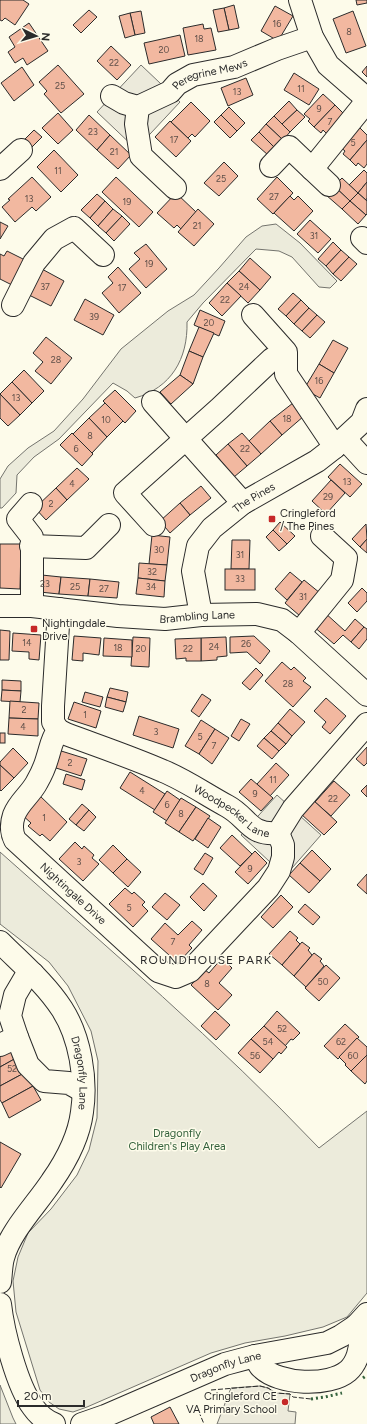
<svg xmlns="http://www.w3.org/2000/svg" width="367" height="1424" font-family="Figtree,sans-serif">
	<rect width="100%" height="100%" fill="#fdfbea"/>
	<g fill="#ecebdb" stroke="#74746e">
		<path d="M276,224L300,243L337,281L330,288L319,287L292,257L279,251L256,249L203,303L187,322C188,359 171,388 135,398L127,391L113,383L59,439L34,457L17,475L16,493L2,508H0V479L8,466L28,448L54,431L83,399L121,349L168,311L194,295L219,268L246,237L262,226Z"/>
		<path d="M0,852C108,948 219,1043 319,1148L367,1111V1293L347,1317L323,1327L285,1336L245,1343L211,1353L87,1407L73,1412L59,1409L49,1402L40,1390L16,1312L13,1281L18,1257L28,1233L51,1209L77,1175L89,1150L97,1118L98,1061L91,1031L68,986L49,962L0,924Z"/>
		<polygon points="0,1385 13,1418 16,1424 0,1424"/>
	</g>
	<g fill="#eceadb" stroke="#74746e">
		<polygon points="141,65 180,102 136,149 97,112"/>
		<polygon points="277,795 321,835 285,876 241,835"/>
		<polygon points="260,1386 268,1388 276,1393 290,1394 288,1411 296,1412 295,1424 217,1424 231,1388"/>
	</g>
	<g fill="#f2b8a0" stroke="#2b2b2b">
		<polygon points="0,0 23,0 29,4 15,25 5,18 2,21 0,20"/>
		<polygon points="356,0 367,0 367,3 357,5"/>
		<polygon points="234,5 239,28 229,30 224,8"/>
		<polygon points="275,6 293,16 278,41 261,31"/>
		<polygon points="224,8 229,30 218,32 213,10"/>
		<polygon points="89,10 97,17 81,33 73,25"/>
		<polygon points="141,11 145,33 135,35 130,13"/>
		<polygon points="353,11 366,46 346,53 333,19"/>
		<polygon points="130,13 135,35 125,38 119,16"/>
		<polygon points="29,23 48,51 27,65 23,58 15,63 8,52 15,47 9,37"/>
		<polygon points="203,24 204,29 211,28 216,50 188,55 183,28"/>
		<polygon points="180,35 185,56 149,64 144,43"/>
		<polygon points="111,46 131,65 117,80 97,61"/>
		<polygon points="58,65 84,94 61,113 44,94 47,91 39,82"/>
		<polygon points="367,66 367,77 362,72"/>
		<polygon points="22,67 34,85 14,101 1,83"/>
		<polygon points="294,73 319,89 309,105 284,90"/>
		<polygon points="246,78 253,95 228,106 221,88"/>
		<polygon points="323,94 335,105 314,127 308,121 310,119 304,114"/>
		<polygon points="289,101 297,110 282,124 274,116"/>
		<polygon points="191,102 210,121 195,137 192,134 188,138 171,122"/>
		<polygon points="335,105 346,116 328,135 323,130 321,133 314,127"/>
		<polygon points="229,107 245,123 237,131 221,115"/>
		<polygon points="297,110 305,117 290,132 282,124"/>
		<polygon points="58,113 73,130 58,144 42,128"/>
		<polygon points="89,115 110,135 97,150 76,130"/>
		<polygon points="221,115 237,131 230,138 214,122"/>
		<polygon points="274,116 290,132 283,140 266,124"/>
		<polygon points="170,121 191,141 176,157 155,137"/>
		<polygon points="266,124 283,140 275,148 259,132"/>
		<polygon points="358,126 367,135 367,140 350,160 343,154 345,151 339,146"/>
		<polygon points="34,130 42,137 26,153 18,146"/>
		<polygon points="259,132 275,148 268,155 251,140"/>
		<polygon points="110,135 131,155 118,169 97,150"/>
		<polygon points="367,140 367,164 364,168 358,163 356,166 350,160"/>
		<polygon points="54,150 78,175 61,192 37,167"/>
		<polygon points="224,162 238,176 219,196 204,183"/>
		<polygon points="364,170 367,173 367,182 358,193 349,185"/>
		<polygon points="32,177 51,197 36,211 32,207 15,222 2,207 10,200 8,199"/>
		<polygon points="116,177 153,212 139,227 102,192"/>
		<polygon points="277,177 293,193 273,214 257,199"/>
		<polygon points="342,178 358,193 350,201 334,186"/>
		<polygon points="367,182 367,198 366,200 358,193"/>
		<polygon points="334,186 350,201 342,209 326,195"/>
		<polygon points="176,193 196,212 181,229 177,225 174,228 157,213"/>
		<polygon points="358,193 367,201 367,214 366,215 350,201"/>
		<polygon points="97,194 105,201 90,218 81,210"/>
		<polygon points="290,196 294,200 298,196 313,211 294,231 274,213"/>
		<polygon points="105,201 113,209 98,226 90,218"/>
		<polygon points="350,201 366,215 358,224 342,209"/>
		<polygon points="113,209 122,216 106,233 98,226"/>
		<polygon points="198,209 214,224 194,246 178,232"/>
		<polygon points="122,216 130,224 114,241 106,233"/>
		<polygon points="310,220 331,239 318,253 297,234"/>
		<polygon points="0,222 8,226 0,239"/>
		<polygon points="333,242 341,250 326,266 318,259"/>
		<polygon points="146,244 167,269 146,288 129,269 140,259 134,253"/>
		<polygon points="341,250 349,257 333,274 326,266"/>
		<polygon points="7,251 25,260 12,285 0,279 0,254 4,256"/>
		<polygon points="349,257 357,264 341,281 333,274"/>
		<polygon points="250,258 271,277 260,290 239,271"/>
		<polygon points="118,267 141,293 119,313 102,293 113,283 108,277"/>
		<polygon points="40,268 64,281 51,306 27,294"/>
		<polygon points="239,271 260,290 248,303 227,283"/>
		<polygon points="227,283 241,296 222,316 209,303"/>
		<polygon points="293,293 301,300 286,316 278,309"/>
		<polygon points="85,299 114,315 103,335 74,320"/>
		<polygon points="301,300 309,308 294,324 286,316"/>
		<polygon points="309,308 317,315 302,331 294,324"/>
		<polygon points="200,310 225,321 219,336 194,325"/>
		<polygon points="317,315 325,322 310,338 302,331"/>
		<polygon points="199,327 214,333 203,357 189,351"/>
		<polygon points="46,337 72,358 51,384 35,371 43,362 33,353"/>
		<polygon points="333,340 348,348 334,373 319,364"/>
		<polygon points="189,351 203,357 193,384 180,375"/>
		<polygon points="319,364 334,373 320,398 304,389"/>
		<polygon points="24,370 44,391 32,403 12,382"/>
		<polygon points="180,375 193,384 171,404 160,392"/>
		<polygon points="12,382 32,403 20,415 0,394"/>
		<polygon points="115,390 136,411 125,423 103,401"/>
		<polygon points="0,394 20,415 8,426 0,418"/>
		<polygon points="105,403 123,421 107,437 89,418"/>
		<polygon points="293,403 304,416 282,435 270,421"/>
		<polygon points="89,418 107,437 92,453 73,434"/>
		<polygon points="270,421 282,435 261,454 249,441"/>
		<polygon points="72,433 93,454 82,466 60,445"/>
		<polygon points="242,433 261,454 247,466 228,444"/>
		<polygon points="228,444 247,466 234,477 216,455"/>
		<polygon points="340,464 362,484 350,497 328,477"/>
		<polygon points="77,468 89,479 67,500 56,488"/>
		<polygon points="331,480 345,493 326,514 312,501"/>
		<polygon points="201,486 211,498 190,515 180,503"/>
		<polygon points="56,488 67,500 46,520 35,508"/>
		<polygon points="180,503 190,515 170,533 160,521"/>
		<polygon points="280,522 295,536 287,544 273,530"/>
		<polygon points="366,524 367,539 360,547 352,539"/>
		<polygon points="273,530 287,544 279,551 266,537"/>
		<polygon points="152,535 170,537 167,565 149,564"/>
		<polygon points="367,539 367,553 360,547"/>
		<polygon points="232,540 250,540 249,569 231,569"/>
		<polygon points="0,544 21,544 20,589 0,588"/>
		<polygon points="139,563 167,565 165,581 138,578"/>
		<rect x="225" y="569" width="30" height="21"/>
		<polygon points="290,572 302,582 287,600 275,589"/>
		<polygon points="32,574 61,577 59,594 30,591"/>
		<polygon points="61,577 90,579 88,596 59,594"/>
		<polygon points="138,578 165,581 164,597 136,594"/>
		<polygon points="90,579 119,582 117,598 88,596"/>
		<polygon points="304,580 320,593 300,616 285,603"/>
		<polygon points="362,588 367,593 367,601 357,612 348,603"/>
		<polygon points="324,612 345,631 355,619 364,627 351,642 343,635 334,644 313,626"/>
		<polygon points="364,627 367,629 367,639 359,649 351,642"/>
		<polygon points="0,630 10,631 9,660 0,660"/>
		<polygon points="13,633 41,635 39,660 29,659 29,652 12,651"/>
		<polygon points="74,636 101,638 99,655 83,653 83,661 72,660"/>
		<polygon points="254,636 270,651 260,664 247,652 230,653 230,637"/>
		<polygon points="133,637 150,638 149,667 131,666"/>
		<polygon points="226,637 227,656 217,657 217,660 201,661 201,638"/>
		<polygon points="104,638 132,640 132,657 103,656"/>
		<polygon points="201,638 201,661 186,661 186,658 176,659 175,639"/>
		<polygon points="282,662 291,670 294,667 306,678 303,681 311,687 293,707 265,681"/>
		<polygon points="256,668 263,675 250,690 242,683"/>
		<polygon points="2,680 21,681 21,691 2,690"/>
		<polygon points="110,688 128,692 126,702 107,697"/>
		<polygon points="2,690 21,691 20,702 1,701"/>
		<polygon points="85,692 103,697 100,707 82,702"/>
		<polygon points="202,694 211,700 199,717 191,711"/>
		<polygon points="107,697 126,702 123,712 105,707"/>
		<polygon points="326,698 346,716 330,734 322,727 326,722 314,711"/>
		<polygon points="10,701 39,703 38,719 9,718"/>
		<polygon points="74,702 101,711 96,728 68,719"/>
		<polygon points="290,709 305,722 292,736 278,723"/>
		<polygon points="139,716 179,729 173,748 133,735"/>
		<polygon points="9,718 38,719 38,736 8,734"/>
		<polygon points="241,719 250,724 239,741 231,736"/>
		<polygon points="201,720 215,729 199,754 185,746"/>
		<polygon points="278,723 292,736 286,744 271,731"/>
		<polygon points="215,729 229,738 212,764 199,754"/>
		<polygon points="271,731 286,744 279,751 264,738"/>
		<rect x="0" y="733" width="5" height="10"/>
		<polygon points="264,738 279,751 272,759 257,746"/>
		<polygon points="367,747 367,763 364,766 356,759"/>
		<polygon points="13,748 28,763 14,778 0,765 0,762"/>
		<polygon points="58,750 87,759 81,776 53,767"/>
		<polygon points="276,763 289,775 270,796 257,784"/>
		<polygon points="0,765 14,778 1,791 0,790"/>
		<polygon points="130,772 165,794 155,810 120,788"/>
		<polygon points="66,774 85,780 82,790 63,784"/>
		<polygon points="251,779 273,798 261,811 239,792"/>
		<polygon points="334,781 350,795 331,816 315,802"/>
		<polygon points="367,785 367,797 361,791"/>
		<polygon points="167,791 180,800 167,821 153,812"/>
		<polygon points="39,795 67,822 50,841 42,834 40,836 28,826 31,823 21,814"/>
		<polygon points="181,798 196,807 179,832 165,823"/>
		<polygon points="313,800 337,822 324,835 301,814"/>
		<polygon points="82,804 89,810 76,825 69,819"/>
		<polygon points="196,807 210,816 193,841 179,832"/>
		<polygon points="89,810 96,817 84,831 76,825"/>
		<polygon points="208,818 221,827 208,848 195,839"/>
		<polygon points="232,835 252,854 240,866 220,848"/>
		<polygon points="75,842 82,849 84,846 94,855 92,858 99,864 83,881 59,859"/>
		<polygon points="113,845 127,859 113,873 99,860"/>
		<polygon points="312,850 331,869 320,881 300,863"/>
		<polygon points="255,851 267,863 248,884 235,872"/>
		<polygon points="205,853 213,858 203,875 194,869"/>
		<polygon points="127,859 141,872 128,887 113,873"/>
		<polygon points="300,863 320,881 309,893 289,875"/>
		<polygon points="367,874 367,894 357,885"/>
		<polygon points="203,883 217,896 204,911 190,897"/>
		<polygon points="125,888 132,894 134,892 145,902 142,905 148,911 133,927 109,904"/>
		<polygon points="165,893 180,905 167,920 152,907"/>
		<polygon points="281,895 293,907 273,928 261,917"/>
		<polygon points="305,904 320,917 313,925 298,912"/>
		<polygon points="192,921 202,930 189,945 192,948 178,963 151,939 165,923 178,935"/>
		<polygon points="290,931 298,938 296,940 300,944 282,965 269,954"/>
		<polygon points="302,942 310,948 308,950 312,955 294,976 282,965"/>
		<polygon points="314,953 322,959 320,961 324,966 306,987 294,976"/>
		<polygon points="222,958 232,968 219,983 232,995 218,1010 191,985 205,970 209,973"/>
		<polygon points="326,965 340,978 319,1001 305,988"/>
		<polygon points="215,1011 230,1025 216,1040 201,1026"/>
		<polygon points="277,1011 300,1033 293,1040 291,1039 285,1046 264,1026"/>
		<polygon points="345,1024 359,1037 338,1059 324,1046"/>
		<polygon points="264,1026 287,1047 281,1054 279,1052 273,1059 251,1039"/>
		<polygon points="357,1038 367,1047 367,1055 351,1071 345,1065 346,1064 339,1057"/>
		<polygon points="251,1039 273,1059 260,1073 238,1053"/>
		<polygon points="10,1043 18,1057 0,1067 0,1048"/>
		<polygon points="367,1055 367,1081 365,1084 351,1071"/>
		<polygon points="18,1057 26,1072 0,1086 0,1067"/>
		<polygon points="26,1072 33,1086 2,1103 0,1100 0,1086"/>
		<polygon points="33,1086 41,1100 9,1118 2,1103"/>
		<polygon points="0,1142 21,1154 1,1188 0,1187"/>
		<polygon points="170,1407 179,1424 154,1424 151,1417"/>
	</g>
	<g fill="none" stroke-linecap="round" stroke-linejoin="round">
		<g stroke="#2b2b2b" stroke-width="24">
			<g id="minor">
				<polyline points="300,0 312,37 328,65 367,99"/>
				<path id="s1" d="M112,96L124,103L138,107L170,92L177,84L193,75L234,67L277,49L312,37"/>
				<polyline points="138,107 136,124 141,156 175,188"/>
				<polyline points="271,166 289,147 312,169 367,101"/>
				<polyline points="0,169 21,150"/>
				<polyline points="312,169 329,185"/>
				<polyline points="362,238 367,243"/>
				<polyline points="13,305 34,263 54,239 74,228 103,255"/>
				<polyline points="253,315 286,352 286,374 335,447"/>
				<polyline points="153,402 243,503"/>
				<polyline points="345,439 367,463"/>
				<polyline points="31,504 18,519 32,537 32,606"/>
				<polyline points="154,525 125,493 219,409 272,359"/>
				<polyline points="31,546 86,548 109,525"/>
				<path id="s2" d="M0,606H32L118,616L165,619L201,615L257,614L282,620L299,633L367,695"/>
				<path id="s3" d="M59,609L53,706V722L58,730C51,741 51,747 47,759C45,766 41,775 37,782C31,794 19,802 14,815C11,824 11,832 15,840L158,971L176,977L190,971L268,888L279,871L283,857V845L278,833"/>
				<path id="s4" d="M201,615L193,571L198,546L212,528L243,503L317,461L335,447L362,422L367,409"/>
				<polyline points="299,633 342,580 346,558 322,536"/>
				<path id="s5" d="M58,730L66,734C98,746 131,757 163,771C185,780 205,794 227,806C248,817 249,836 278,833L293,809L367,724"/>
				<path id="s6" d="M0,942C22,964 45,983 62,1009C80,1037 87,1079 82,1112C79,1136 66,1161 52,1181C37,1204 10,1231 3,1258C1,1265 1,1274 0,1282"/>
				<polyline points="33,974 25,978 15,995 10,1016 17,1037 28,1065 44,1081 69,1083 83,1091"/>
				<polyline points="0,1045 17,1037"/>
				<path d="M0,1304C3,1331 17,1386 33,1407C38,1414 46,1421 54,1424"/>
				<path d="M255,1356C257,1359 258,1364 261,1367C279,1385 329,1387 348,1371C357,1363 361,1349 360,1337C360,1333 357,1329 356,1326"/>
				<path id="s7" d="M82,1424L105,1416L225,1364L255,1356L327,1343L341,1336L356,1326L367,1314"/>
			</g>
		</g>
		<use href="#minor" stroke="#fdfbea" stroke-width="22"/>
		<g stroke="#34623c" stroke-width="3" stroke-dasharray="2 3" stroke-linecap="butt">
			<polyline points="363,1378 367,1375"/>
			<polyline points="311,1399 325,1397 342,1393"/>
		</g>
		<g stroke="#2b2b2b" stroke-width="1" stroke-dasharray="5 2" stroke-linecap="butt">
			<polyline points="211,1390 260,1386 268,1388 276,1393 290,1394 293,1397 311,1399"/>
			<polyline points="196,1405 204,1424"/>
		</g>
	</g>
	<g fill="#c62828" stroke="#fdfbea" stroke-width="1.5">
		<rect x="268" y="515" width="8" height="8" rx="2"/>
		<rect x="30" y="625" width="8" height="8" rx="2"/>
		<circle cx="285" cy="1402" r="4"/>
	</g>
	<g text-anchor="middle" stroke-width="3" stroke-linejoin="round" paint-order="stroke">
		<g font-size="9" fill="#5d4e48">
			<text x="277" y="27">16</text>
			<text x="349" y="35">8</text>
			<text x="199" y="42">18</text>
			<text x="164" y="53">20</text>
			<text x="114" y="66">22</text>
			<text x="60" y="89">25</text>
			<text x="301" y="92">11</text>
			<text x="237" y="95">13</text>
			<text x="319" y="112">9</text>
			<text x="330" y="125">7</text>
			<text x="93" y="135">23</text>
			<text x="174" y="143">17</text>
			<text x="353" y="146">5</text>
			<text x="114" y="155">21</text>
			<text x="58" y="174">11</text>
			<text x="221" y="182">25</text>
			<text x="274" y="200">27</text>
			<text x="29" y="202">13</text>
			<text x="127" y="205">19</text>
			<text x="197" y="229">21</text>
			<text x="314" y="239">31</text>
			<text x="149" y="267">19</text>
			<text x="45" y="290">37</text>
			<text x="244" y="290">24</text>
			<text x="122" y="291">17</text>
			<text x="225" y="303">22</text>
			<text x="94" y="320">39</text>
			<text x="209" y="326">20</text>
			<text x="56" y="363">28</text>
			<text x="319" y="384">16</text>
			<text x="16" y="401">13</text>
			<text x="287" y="422">18</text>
			<text x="106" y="423">10</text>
			<text x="90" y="439">8</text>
			<text x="76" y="452">6</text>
			<text x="245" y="452">22</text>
			<text x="347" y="485">13</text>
			<text x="72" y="487">4</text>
			<text x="328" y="500">29</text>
			<text x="51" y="507">2</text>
			<text x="159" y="553">30</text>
			<text x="240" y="558">31</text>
			<text x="152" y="575">32</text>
			<text x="240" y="582">33</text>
			<text x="45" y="587">23</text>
			<text x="75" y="590">25</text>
			<text x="151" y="590">34</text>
			<text x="104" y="592">27</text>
			<text x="303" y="600">31</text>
			<text x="27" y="646">14</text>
			<text x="246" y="647">26</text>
			<text x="214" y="650">24</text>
			<text x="118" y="651">18</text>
			<text x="141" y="652">20</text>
			<text x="188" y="652">22</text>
			<text x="288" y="687">28</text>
			<text x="24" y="713">2</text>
			<text x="85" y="718">1</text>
			<text x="23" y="730">4</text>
			<text x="156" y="735">3</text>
			<text x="200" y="740">5</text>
			<text x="214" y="749">7</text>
			<text x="70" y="766">2</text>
			<text x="273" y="783">11</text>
			<text x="142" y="794">4</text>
			<text x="255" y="797">9</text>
			<text x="333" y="802">22</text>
			<text x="167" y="808">6</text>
			<text x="181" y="817">8</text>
			<text x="44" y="821">1</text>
			<text x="79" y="865">3</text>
			<text x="250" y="872">9</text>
			<text x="129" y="911">5</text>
			<text x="173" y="945">7</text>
			<text x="323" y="985">50</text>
			<text x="207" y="987">8</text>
			<text x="282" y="1032">52</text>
			<text x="268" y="1045">54</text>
			<text x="341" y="1045">62</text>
			<text x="255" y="1059">56</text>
			<text x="353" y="1059">60</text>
			<text x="12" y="1072">52</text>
		</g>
		<g font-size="11" fill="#2b2b2b" stroke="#fdfbea">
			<text dy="4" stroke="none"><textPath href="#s1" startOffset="109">Peregrine Mews</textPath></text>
			<text dy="4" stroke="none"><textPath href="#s4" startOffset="145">The Pines</textPath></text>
			<text dy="4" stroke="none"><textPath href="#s2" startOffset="198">Brambling Lane</textPath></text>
			<text dy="4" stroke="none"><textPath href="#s5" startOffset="193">Woodpecker Lane</textPath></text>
			<text dy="4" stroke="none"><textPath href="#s3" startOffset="324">Nightingale Drive</textPath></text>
			<text dy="4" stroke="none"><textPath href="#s6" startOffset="159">Dragonfly Lane</textPath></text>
			<text dy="4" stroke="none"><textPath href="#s7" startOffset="155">Dragonfly Lane</textPath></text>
		</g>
		<g font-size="11" fill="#2b2b2b" stroke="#fdfbea" text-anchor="start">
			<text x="280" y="517">Cringleford<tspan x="280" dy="13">/ The Pines</tspan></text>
			<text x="42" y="627">Nightingdale<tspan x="42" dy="13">Drive</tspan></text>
			<text x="277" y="1400" text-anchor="end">Cringleford CE<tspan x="277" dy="13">VA Primary School</tspan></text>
		</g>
		<g font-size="11" fill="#34623c" stroke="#fdfbea">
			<text x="177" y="1137">Dragonfly<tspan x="177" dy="13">Children's Play Area</tspan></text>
		</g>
		<g font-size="12" letter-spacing="1" fill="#2b2b2b" stroke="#fdfbea">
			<text x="206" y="964">ROUNDHOUSE PARK</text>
		</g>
	</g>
	<g transform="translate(36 36) rotate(95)" stroke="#fdfbea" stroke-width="3" paint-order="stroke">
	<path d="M0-3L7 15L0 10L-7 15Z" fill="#2b2b2b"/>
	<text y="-6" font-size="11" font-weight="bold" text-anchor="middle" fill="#2b2b2b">N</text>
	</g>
	<path d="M18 1400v6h66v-6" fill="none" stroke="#2b2b2b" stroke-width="2"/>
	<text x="24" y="1400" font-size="12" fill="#2b2b2b" stroke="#fdfbea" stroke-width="3" paint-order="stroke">20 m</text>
</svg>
